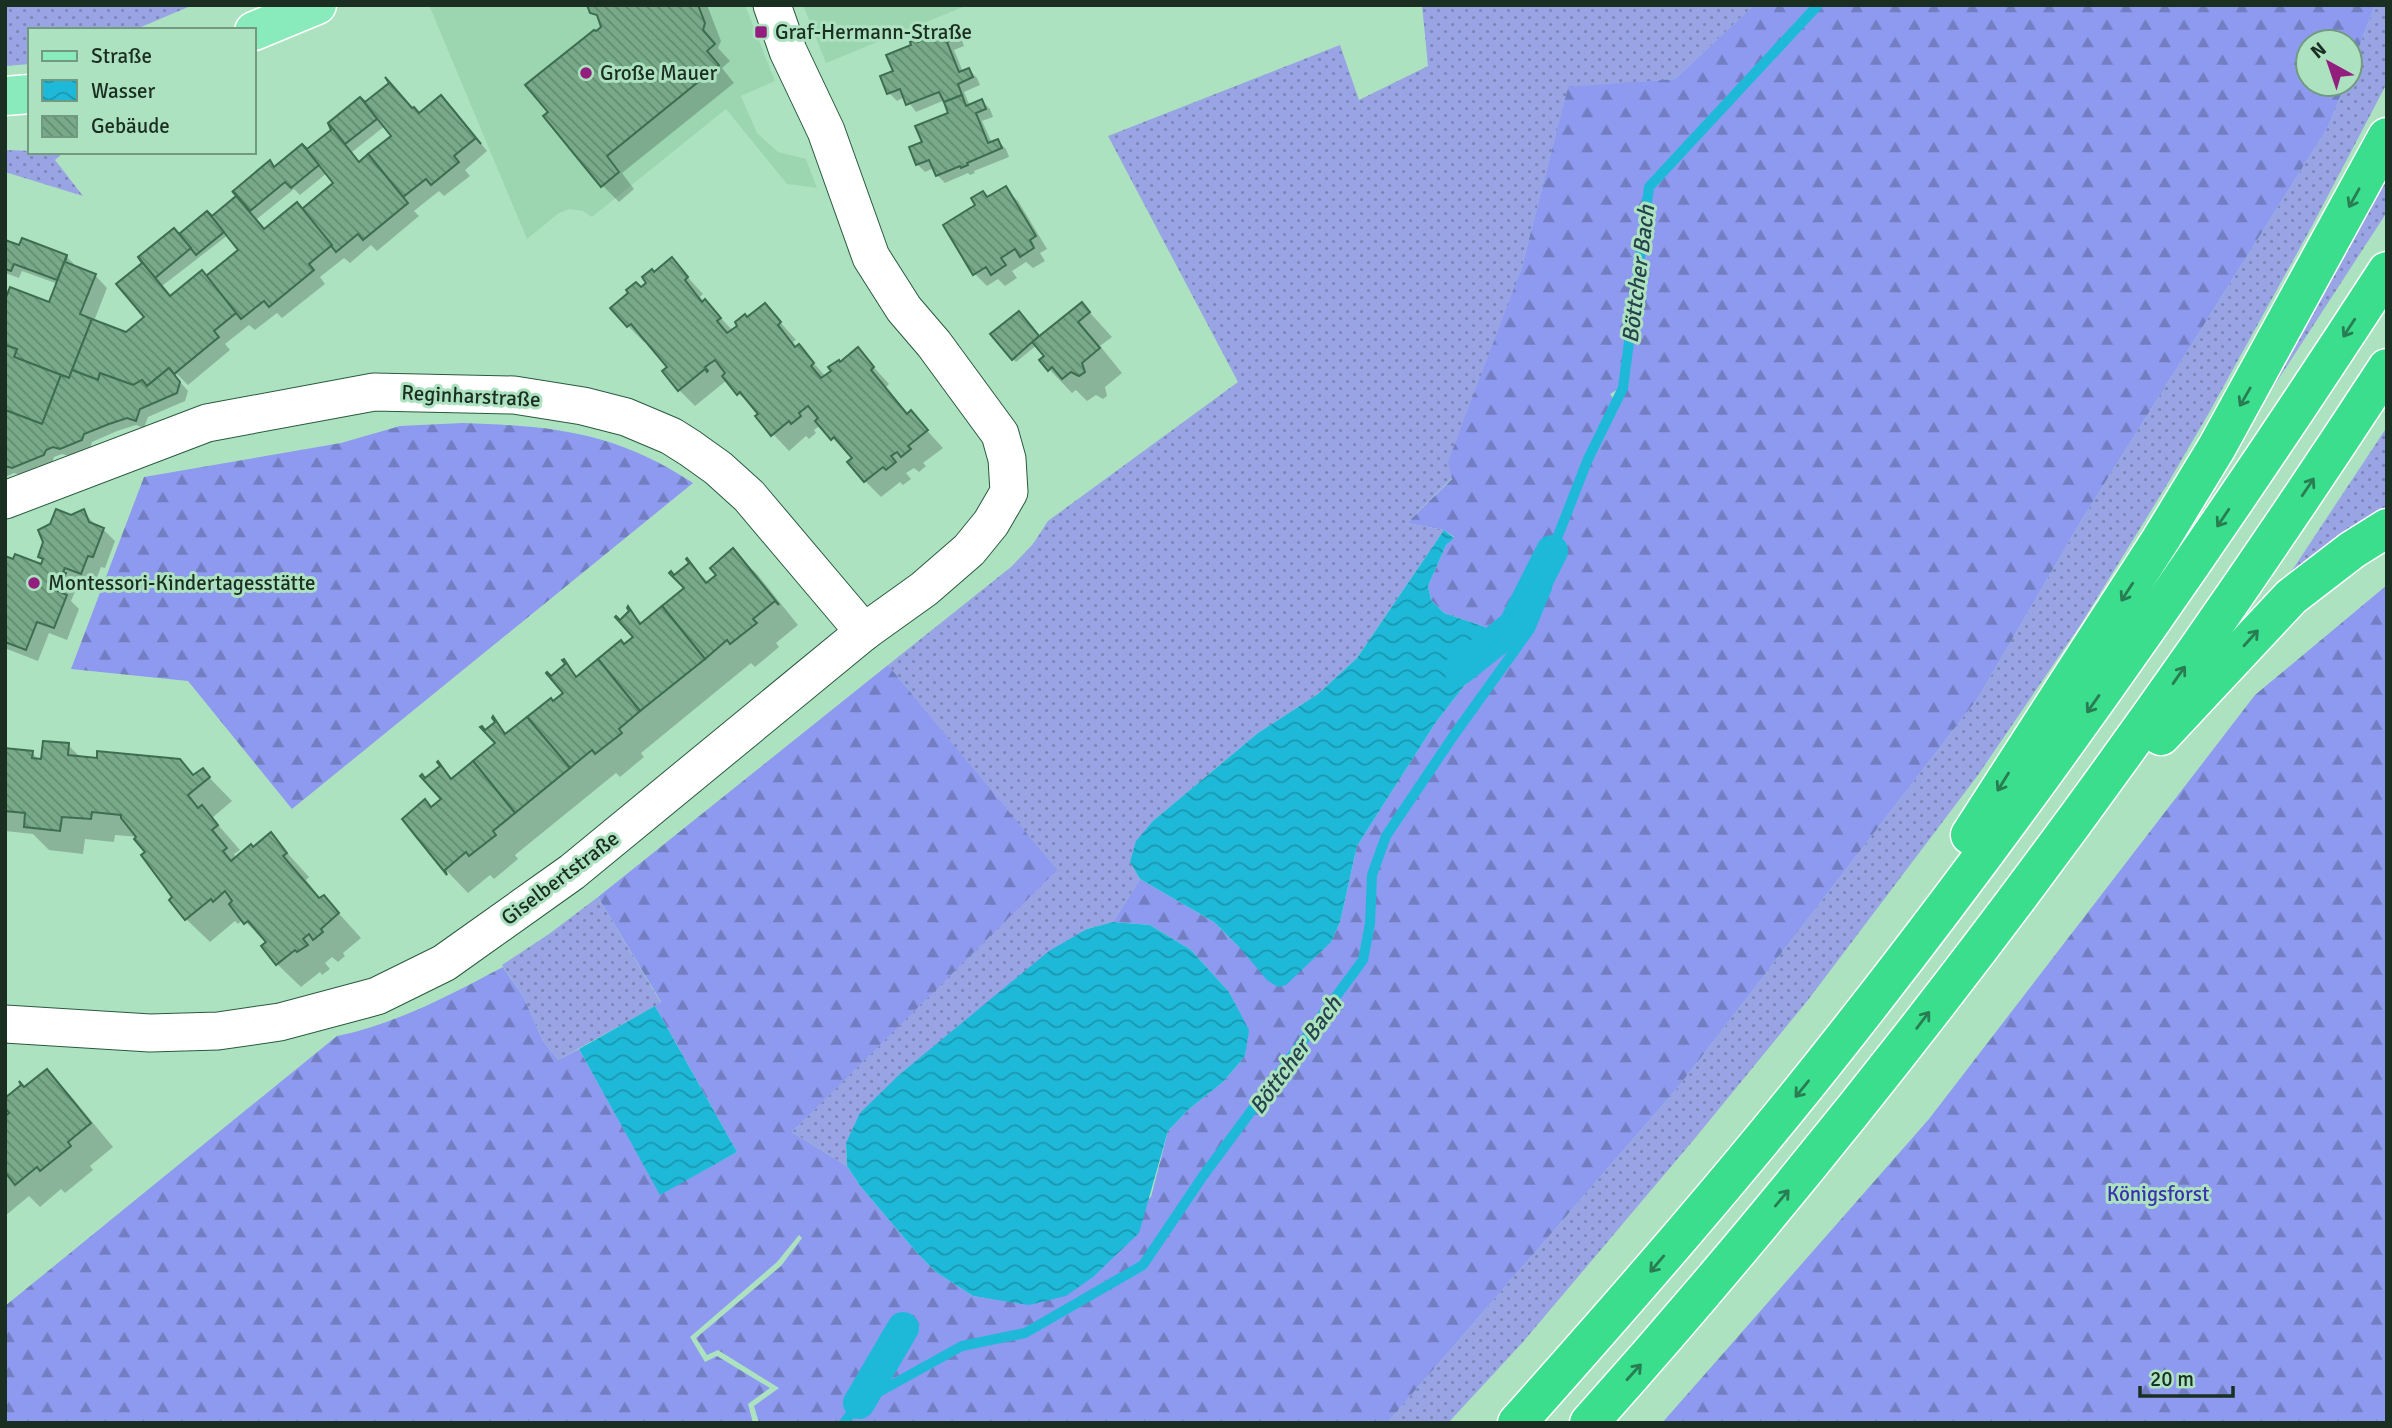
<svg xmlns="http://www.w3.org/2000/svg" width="2392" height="1428" font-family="Signika,sans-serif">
	<defs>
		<pattern id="grass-dots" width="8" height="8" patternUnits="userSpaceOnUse" patternTransform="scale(1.75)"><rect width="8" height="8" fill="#99a4e4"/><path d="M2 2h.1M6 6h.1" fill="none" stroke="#7c86b8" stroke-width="1.8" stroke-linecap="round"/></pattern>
		<pattern id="forest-firs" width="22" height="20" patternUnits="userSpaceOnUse" patternTransform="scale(1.75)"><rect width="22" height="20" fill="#8d9aef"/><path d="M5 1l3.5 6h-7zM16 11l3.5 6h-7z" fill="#727ec1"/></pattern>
		<pattern id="water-waves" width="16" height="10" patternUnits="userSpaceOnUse" patternTransform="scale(1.75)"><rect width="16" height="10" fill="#1eb9d9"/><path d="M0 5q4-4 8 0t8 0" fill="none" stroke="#1a97b0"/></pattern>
		<pattern id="building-back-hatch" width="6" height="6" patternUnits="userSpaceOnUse" patternTransform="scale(1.75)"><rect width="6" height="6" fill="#78aa8a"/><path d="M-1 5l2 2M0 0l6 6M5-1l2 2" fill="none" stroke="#628b70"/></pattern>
	</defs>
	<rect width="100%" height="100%" fill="#ade2c0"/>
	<g fill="#9cd6b1">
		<polygon points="429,5 745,5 775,81 741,96 757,133 778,152 806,159 817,188 787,184 726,109 592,217 583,211 569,209 559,213 527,239"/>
		<polygon points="803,5 968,5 826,63"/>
	</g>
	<g fill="url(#grass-dots)">
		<polygon points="5,5 193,5 134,30 30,30 30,64 5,66"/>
		<polygon points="1422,5 1754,5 1675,79 1568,88 1521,270 1452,478 1407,523 1444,530 1357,658 1318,694 1258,733 1153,821 1130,862 1140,879 1113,922 1087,929 973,1015 900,1074 846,1143 847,1166 792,1132 1056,870 888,665 1011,567 1033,544 1048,521 1238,382 1108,136 1340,45 1359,100 1428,66"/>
		<polygon points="2375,5 2387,5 2387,83 2312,226 2210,411 2168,483 2081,624 1978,775 1808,1000 1696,1137 1523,1342 1448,1423 1387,1423 1679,1086 1978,698 2081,521 2328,127 2345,84 2350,84 2350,71"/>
		<polygon points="5,150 64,152 55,160 83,196 5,172"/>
		<polygon points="2387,158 2387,212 2246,429"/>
		<polygon points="2387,427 2387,513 2277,593"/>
		<polygon points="598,897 661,1003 558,1060 543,1041 523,996 502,965 549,934"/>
	</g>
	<g fill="url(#forest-firs)">
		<path d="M1754,5H1814L1645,189L1620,388L1610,394L1613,398L1626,391L1651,189L1820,5H2375L2350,71V42H2308V84H2345L2328,127L2081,521L1978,698L1679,1086L1387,1423H759L754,1406L779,1388L718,1350L707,1355L696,1338L781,1266L802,1238L799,1235L777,1262L690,1337L705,1362L717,1356L770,1388L748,1404L753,1423H5V1306L337,1036C396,1024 450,995 503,967L523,996L543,1041L558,1060L579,1049L660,1194L737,1152L655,1006L661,1002L598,897L888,665L1057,870L792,1132L847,1166L861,1187L918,1254L936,1272L973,1296L1029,1304L1151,1197L1168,1131L1188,1110L1223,1082L1245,1056L1248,1030L1229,992L1191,950L1150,925L1113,922L1140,879L1214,922L1240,948L1331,942L1340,922L1357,846L1436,722L1492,650L1493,643L1485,627L1444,613L1431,600L1428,586L1446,545L1454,537L1444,530L1407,523L1452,479L1448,462L1521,270L1568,87L1675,79Z"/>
		<path d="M463,423C554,426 615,432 693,483L292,809L188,681L71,669L144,477L341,443L400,426Z"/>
		<polygon points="2387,585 2387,1423 1662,1423 1929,1119 2255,695"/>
	</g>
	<g fill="url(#water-waves)">
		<polygon points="1444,530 1454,538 1446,545 1428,586 1431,600 1444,613 1485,627 1493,643 1492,650 1436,722 1357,846 1340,922 1331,942 1286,985 1278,987 1267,980 1240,948 1214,922 1140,879 1130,862 1136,841 1153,821 1258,733 1318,694 1357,658"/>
		<polygon points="1113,922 1150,925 1191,950 1229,992 1249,1030 1245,1056 1223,1082 1188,1110 1168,1131 1139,1233 1093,1277 1066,1296 1029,1305 973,1296 936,1272 918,1254 861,1187 847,1166 846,1143 860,1113 900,1074 1049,951 1087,929"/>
		<polygon points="655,1006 737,1152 660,1195 579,1049"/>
	</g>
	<g fill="#0003" fill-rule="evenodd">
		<polygon points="589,5 707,5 721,41 718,48 730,61 722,68 734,83 622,173 634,189 619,202 602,185 550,112 596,34 604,28"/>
		<polygon points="953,30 961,38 964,46 954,50 963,72 969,70 977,78 980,85 964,92 970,106 982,101 990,109 993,117 982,121 992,143 998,141 1006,149 1009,157 974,171 975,173 970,175 968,173 945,183 937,175 934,168 925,172 917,164 924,143 951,113 945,100 916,112 905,97 897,101 889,93 895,71 919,43"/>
		<path d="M390,84L419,115L441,97L454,109L487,151L465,170L470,176L444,196L439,191L414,211L419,216L377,251L371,245L350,263L344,258L320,277L325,284L282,318L277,313L255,330L249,325L225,344L230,350L188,385L177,374L175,376L188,391L185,401L148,417L144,428L136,425L117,431L92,442L90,448L69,456L62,454L54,457L52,463L21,475L14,473L5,477V295L50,304L58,284L22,271L19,278L5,273V242L66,256L74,264L73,267L95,275L107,288L94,321L127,334L146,317L119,284L180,236L212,219L275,168L307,152ZM385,126L394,137L360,163L352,152ZM327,173L336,183L302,210L266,230L257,219L294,189L300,195ZM228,235L241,250L207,278L171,297L162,286Z"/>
		<polygon points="1005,189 1018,201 1047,249 1040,253 1045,261 1033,268 1026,262 1012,271 1017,278 1005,286 998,279 987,286 975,274 977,205 983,193 989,198"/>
		<polygon points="672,260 703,294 700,297 704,302 705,301 733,331 765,305 796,340 793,342 797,348 799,346 826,377 858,350 889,384 886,387 909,415 911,413 943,448 923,463 926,466 919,472 914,468 906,473 911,479 903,485 900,482 881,497 865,481 855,458 851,454 848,455 821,425 814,430 816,433 809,439 806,436 789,451 757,417 760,414 739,394 727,380 695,406 679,390 669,368 647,340 644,342 628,326 641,289"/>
		<polygon points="1082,304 1112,337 1100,346 1122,373 1105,387 1107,396 1103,399 1096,395 1087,401 1076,390 1072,393 1049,369 1046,356 1037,345 1016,362 1013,359 1022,317 1040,338"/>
		<polygon points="83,511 97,527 103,529 115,541 105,568 101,567 94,585 77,579 75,585 77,587 71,601 79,609 67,640 49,633 38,661 7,649 5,647 5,558 42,566 44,561 40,557 71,517"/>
		<polygon points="733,551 757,574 798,625 776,643 779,647 755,667 751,663 641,753 644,757 620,777 616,773 515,855 518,859 494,879 490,875 468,893 445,869 432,808 443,799 442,767 453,779 497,743 496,723 508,735 566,693 567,665 578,677 635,637 631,612 643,624 687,588 690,564 709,583 718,575"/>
		<polygon points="68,745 81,758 179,761 195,776 202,770 232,801 212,818 240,850 234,854 237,858 271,835 309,877 306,880 321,899 324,897 361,938 343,953 345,956 338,962 332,957 325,963 330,969 322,975 320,972 301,987 277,964 267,944 243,919 238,924 235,921 210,942 186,919 139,837 115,835 114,842 85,839 83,854 49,850 33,834 5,831 5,750 32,753 40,761"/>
		<polygon points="47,1071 70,1095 113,1147 90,1166 93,1170 65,1193 61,1189 40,1207 29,1196 5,1216 5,1118 11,1113 24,1089"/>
	</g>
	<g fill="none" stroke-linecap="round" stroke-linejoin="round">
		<polyline stroke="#1eb9d9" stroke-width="10" points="844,1423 859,1403 962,1346 1025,1333 1143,1265 1203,1176 1363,960 1370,924 1372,875 1386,836 1454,735 1530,629 1547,588 1552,551 1588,459 1623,388 1649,187 1818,5"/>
		<g stroke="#1eb9d9" stroke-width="32">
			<polyline points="1460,669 1514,626 1552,551"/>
			<polyline points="859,1403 903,1328"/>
		</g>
	</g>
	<g fill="url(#building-back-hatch)" stroke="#3e6e51" stroke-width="2">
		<polygon points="587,5 698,5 705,23 703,30 715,44 707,51 719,65 607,156 619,172 601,187 543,116 548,112 525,85 594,30 596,31 601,27 597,15 590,13"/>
		<polygon points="953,28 957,37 947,42 959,72 969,68 973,77 958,84 962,95 944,102 939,92 906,105 900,89 887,94 880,76 893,71 886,55 911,45 910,42 917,39 918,42"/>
		<polygon points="385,77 412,108 414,107 419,113 441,95 481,144 476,138 454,156 459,162 431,185 426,179 403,197 368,154 391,136 360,97 365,102 389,83"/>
		<polygon points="962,95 966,106 982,99 986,109 976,113 988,143 998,139 1002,148 967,163 968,165 961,168 960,166 936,176 929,160 916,165 909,147 922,142 915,126 948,113 944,102"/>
		<polygon points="360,97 377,119 345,144 328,123"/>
		<polygon points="328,123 359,162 368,154 408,203 363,240 358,234 336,252 302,209 333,183 302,144 307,149 331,130"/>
		<polygon points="302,144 319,165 291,188 285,182 250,211 233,191 270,160 274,167"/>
		<polygon points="1006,186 1036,236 1030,240 1034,248 1020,257 1015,249 1001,258 1006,265 991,275 986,267 973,275 943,225 975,205 971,198 983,191 987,197"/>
		<polygon points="232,191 264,229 297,202 332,245 309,264 314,270 269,307 264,301 241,319 206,276 238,250 207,211 212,216 236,196"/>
		<polygon points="207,211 224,232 196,255 179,234"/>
		<polygon points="174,228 191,248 155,278 138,257"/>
		<polygon points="22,238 67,255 57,280 14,264 11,271 5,269 5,240 19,245"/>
		<polygon points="67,255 65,262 96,274 80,314 92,319 69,378 14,357 17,349 5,345 5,300 10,287 49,302"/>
		<polygon points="138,257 170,296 202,270 236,313 214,331 219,337 174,374 169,368 147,386 142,380 133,385 100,373 98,380 72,370 92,319 126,332 144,317 116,284 142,263"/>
		<polygon points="672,257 688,277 685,280 702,302 705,299 721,318 717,321 727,333 737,326 735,322 745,314 747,317 765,303 781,322 778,325 795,347 799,344 814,363 811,366 821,378 831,371 828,367 839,360 840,362 858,347 874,367 871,370 907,414 911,410 928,430 908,446 911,449 901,457 897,452 891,456 896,462 886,470 883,467 864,482 847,462 852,458 834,437 831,440 815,421 818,418 808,406 799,413 801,416 791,424 789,421 771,436 755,416 758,414 740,392 737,395 722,376 725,373 715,360 705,367 708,371 707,372 705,369 678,391 662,371 667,367 631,324 627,327 610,308 628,293 626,290 636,282 641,287 646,283 642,277 652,269 654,272"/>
		<polygon points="1082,302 1090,312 1078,322 1100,348 1082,363 1085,372 1079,376 1071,372 1062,379 1052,367 1048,371 1039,360 1044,356 1032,342"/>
		<polygon points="1019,311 1039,336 1012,360 990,334"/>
		<polygon points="5,345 17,349 14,357 69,378 61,375 42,424 5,410"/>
		<polygon points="169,368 180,382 177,393 140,409 136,421 127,418 109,424 84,434 82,440 60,449 53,447 46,450 44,455 12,468 5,466 5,410 42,424 61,375 69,378 72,370 98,380 100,373 133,385 142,380 147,386"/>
		<polygon points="56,509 71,515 84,509 89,522 104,528 93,557 88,556 81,574 65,568 63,572 66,573 58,591 67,595 54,628 37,622 26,650 5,642 5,556 13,559 15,554 41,564 43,559 38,557 43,542 38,530 50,524"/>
		<polygon points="733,548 779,605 775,601 753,619 757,623 730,644 727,640 705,659 662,606 684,588 669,573 671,571 674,575 689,563 686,559 687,558 706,583 716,575 710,568"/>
		<polygon points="628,606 640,624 662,606 705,659 640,711 598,659 621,640 624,644 633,637 615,617 616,616 620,620 629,611 627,608"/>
		<polygon points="564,659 576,677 598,659 640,711 619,729 622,733 595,754 592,750 570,768 527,717 551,698 553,701 563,693 546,673 547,672 551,676 565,664 562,660"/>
		<polygon points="493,716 505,734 527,717 570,768 515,813 473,761 495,743 480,727 482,726 485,730 495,722 492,718"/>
		<polygon points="43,741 69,743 68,755 97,758 97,751 180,759 193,775 203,768 210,777 188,795 198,808 202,805 218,825 212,830 227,848 223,851 231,861 251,844 253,847 271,832 287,853 283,856 319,898 324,895 339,913 321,929 323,932 313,940 309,934 303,939 308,945 297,952 295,950 276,965 261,946 266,942 248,921 244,924 229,904 232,901 225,891 213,902 211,899 185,920 169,900 172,897 141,855 145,852 134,839 136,837 121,818 121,815 92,812 91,819 62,817 60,831 24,827 25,813 5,811 5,748 33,751 32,758 41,759"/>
		<polygon points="438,761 451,779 473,761 515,813 493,831 496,835 469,856 466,852 445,870 447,875 402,819 425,799 431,807 441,799 420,776 422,774 425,778 440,766 437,762"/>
		<polygon points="47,1069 91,1123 68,1142 71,1146 40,1171 37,1167 15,1185 5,1172 5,1116 9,1113 5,1108 5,1098 21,1085 19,1081 24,1087"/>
	</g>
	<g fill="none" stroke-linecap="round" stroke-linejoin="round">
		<g stroke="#295a3e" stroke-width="39">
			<g id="minor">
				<polyline points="5,500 207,423 374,392 514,395 583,406 626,417 671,436 690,448 718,468 749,496 864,632"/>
				<polyline points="5,1024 150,1033 218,1031 280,1022 377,996 444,963 572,872 864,632 924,589 969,550 991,523 1009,492 1007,459 1000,434 934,344 904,309 871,257 826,131 788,51 772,5"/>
			</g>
		</g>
		<g stroke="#fff" stroke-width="41">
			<g id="major">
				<polyline points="254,31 317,5"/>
				<polyline points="5,96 30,94"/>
			</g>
		</g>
		<g stroke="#fff" stroke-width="41">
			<g id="highway">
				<polyline points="2161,736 2291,597 2352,550 2387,528"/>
				<polyline points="1970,835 2161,539 2217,447 2387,137"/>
				<path d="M1517,1423C1630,1296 1741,1169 1846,1035C2039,790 2217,533 2387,271"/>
				<path d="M1589,1423C1883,1094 2146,738 2387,368"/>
			</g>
		</g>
		<use href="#minor" stroke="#fff" stroke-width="37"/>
		<use href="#major" stroke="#89ebbb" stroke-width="38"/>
		<use href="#highway" stroke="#3ade8d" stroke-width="38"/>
	</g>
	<defs><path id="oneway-shaft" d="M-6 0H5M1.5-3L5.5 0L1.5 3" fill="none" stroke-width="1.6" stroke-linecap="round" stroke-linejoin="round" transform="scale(1.75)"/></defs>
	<g stroke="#287d52">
		<use href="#oneway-shaft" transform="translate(2354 198) rotate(119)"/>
		<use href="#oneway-shaft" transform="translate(2349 328) rotate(123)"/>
		<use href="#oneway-shaft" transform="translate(2245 397) rotate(120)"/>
		<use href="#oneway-shaft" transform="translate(2308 487) rotate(-56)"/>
		<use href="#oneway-shaft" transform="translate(2223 518) rotate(124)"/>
		<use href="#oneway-shaft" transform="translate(2127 592) rotate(123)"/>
		<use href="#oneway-shaft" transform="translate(2251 638) rotate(-48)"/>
		<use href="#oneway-shaft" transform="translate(2179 675) rotate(-55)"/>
		<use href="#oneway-shaft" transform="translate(2093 704) rotate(125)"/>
		<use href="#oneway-shaft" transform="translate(2003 782) rotate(122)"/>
		<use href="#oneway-shaft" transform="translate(1923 1020) rotate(-53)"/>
		<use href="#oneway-shaft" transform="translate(1802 1089) rotate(129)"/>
		<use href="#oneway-shaft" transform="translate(1782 1198) rotate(-50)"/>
		<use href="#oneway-shaft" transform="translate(1657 1264) rotate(130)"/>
		<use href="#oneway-shaft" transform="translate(1634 1372) rotate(-48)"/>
	</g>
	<g fill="#921e7e" stroke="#ade2c0" stroke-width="2.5">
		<rect x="754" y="25" width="14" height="14" rx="3.5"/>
		<circle cx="586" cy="73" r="7"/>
		<circle cx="34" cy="583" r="7"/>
	</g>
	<g text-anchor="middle" stroke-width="6" stroke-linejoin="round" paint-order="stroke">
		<g font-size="21" fill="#1a2e22" stroke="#ade2c0" text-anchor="start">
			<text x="775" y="39">Graf-Hermann-Straße</text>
			<text x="600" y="80">Große Mauer</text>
			<text x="48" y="590">Montessori-Kindertagesstätte</text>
		</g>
		<g font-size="21" fill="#1a2e22" stroke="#ade2c0">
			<text transform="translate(471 396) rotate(3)" y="7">Reginharstraße</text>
			<text transform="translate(560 878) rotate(-37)" y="7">Giselbertstraße</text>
		</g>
		<g font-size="21" fill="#3834ad" stroke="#ade2c0">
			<text x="2158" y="1201">Königsforst</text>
		</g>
		<g font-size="23" font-style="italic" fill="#26434b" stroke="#ade2c0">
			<text transform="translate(1638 274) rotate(-83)" y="8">Böttcher Bach</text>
			<text transform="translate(1295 1055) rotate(-54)" y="8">Böttcher Bach</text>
		</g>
	</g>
	<rect width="2392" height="1428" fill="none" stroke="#1a2e22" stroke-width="14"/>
	<rect x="28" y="28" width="228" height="126" fill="#ade2c0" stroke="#729a81" stroke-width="2"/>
	<rect x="42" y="51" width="35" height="10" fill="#89ebbb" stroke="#729a81" stroke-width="2"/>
	<text x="91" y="63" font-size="21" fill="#1a2e22">Straße</text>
	<rect x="42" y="80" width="35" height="21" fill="url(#water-waves)" stroke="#729a81" stroke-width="2"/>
	<text x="91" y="98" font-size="21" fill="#1a2e22">Wasser</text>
	<rect x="42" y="116" width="35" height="21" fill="url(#building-back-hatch)" stroke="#729a81" stroke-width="2"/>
	<text x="91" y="133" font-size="21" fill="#1a2e22">Gebäude</text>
	<g transform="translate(2329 63) rotate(320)"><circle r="33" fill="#ade2c0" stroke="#729a81" stroke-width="2"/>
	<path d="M0-5L12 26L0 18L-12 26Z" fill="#921e7e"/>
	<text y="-10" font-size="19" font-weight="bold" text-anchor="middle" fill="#1a2e22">N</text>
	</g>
	<path d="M2140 1386v10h93v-10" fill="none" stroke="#1a2e22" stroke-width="3.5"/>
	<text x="2150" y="1386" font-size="21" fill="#1a2e22" stroke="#ade2c0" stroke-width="5" paint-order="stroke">20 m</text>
</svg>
